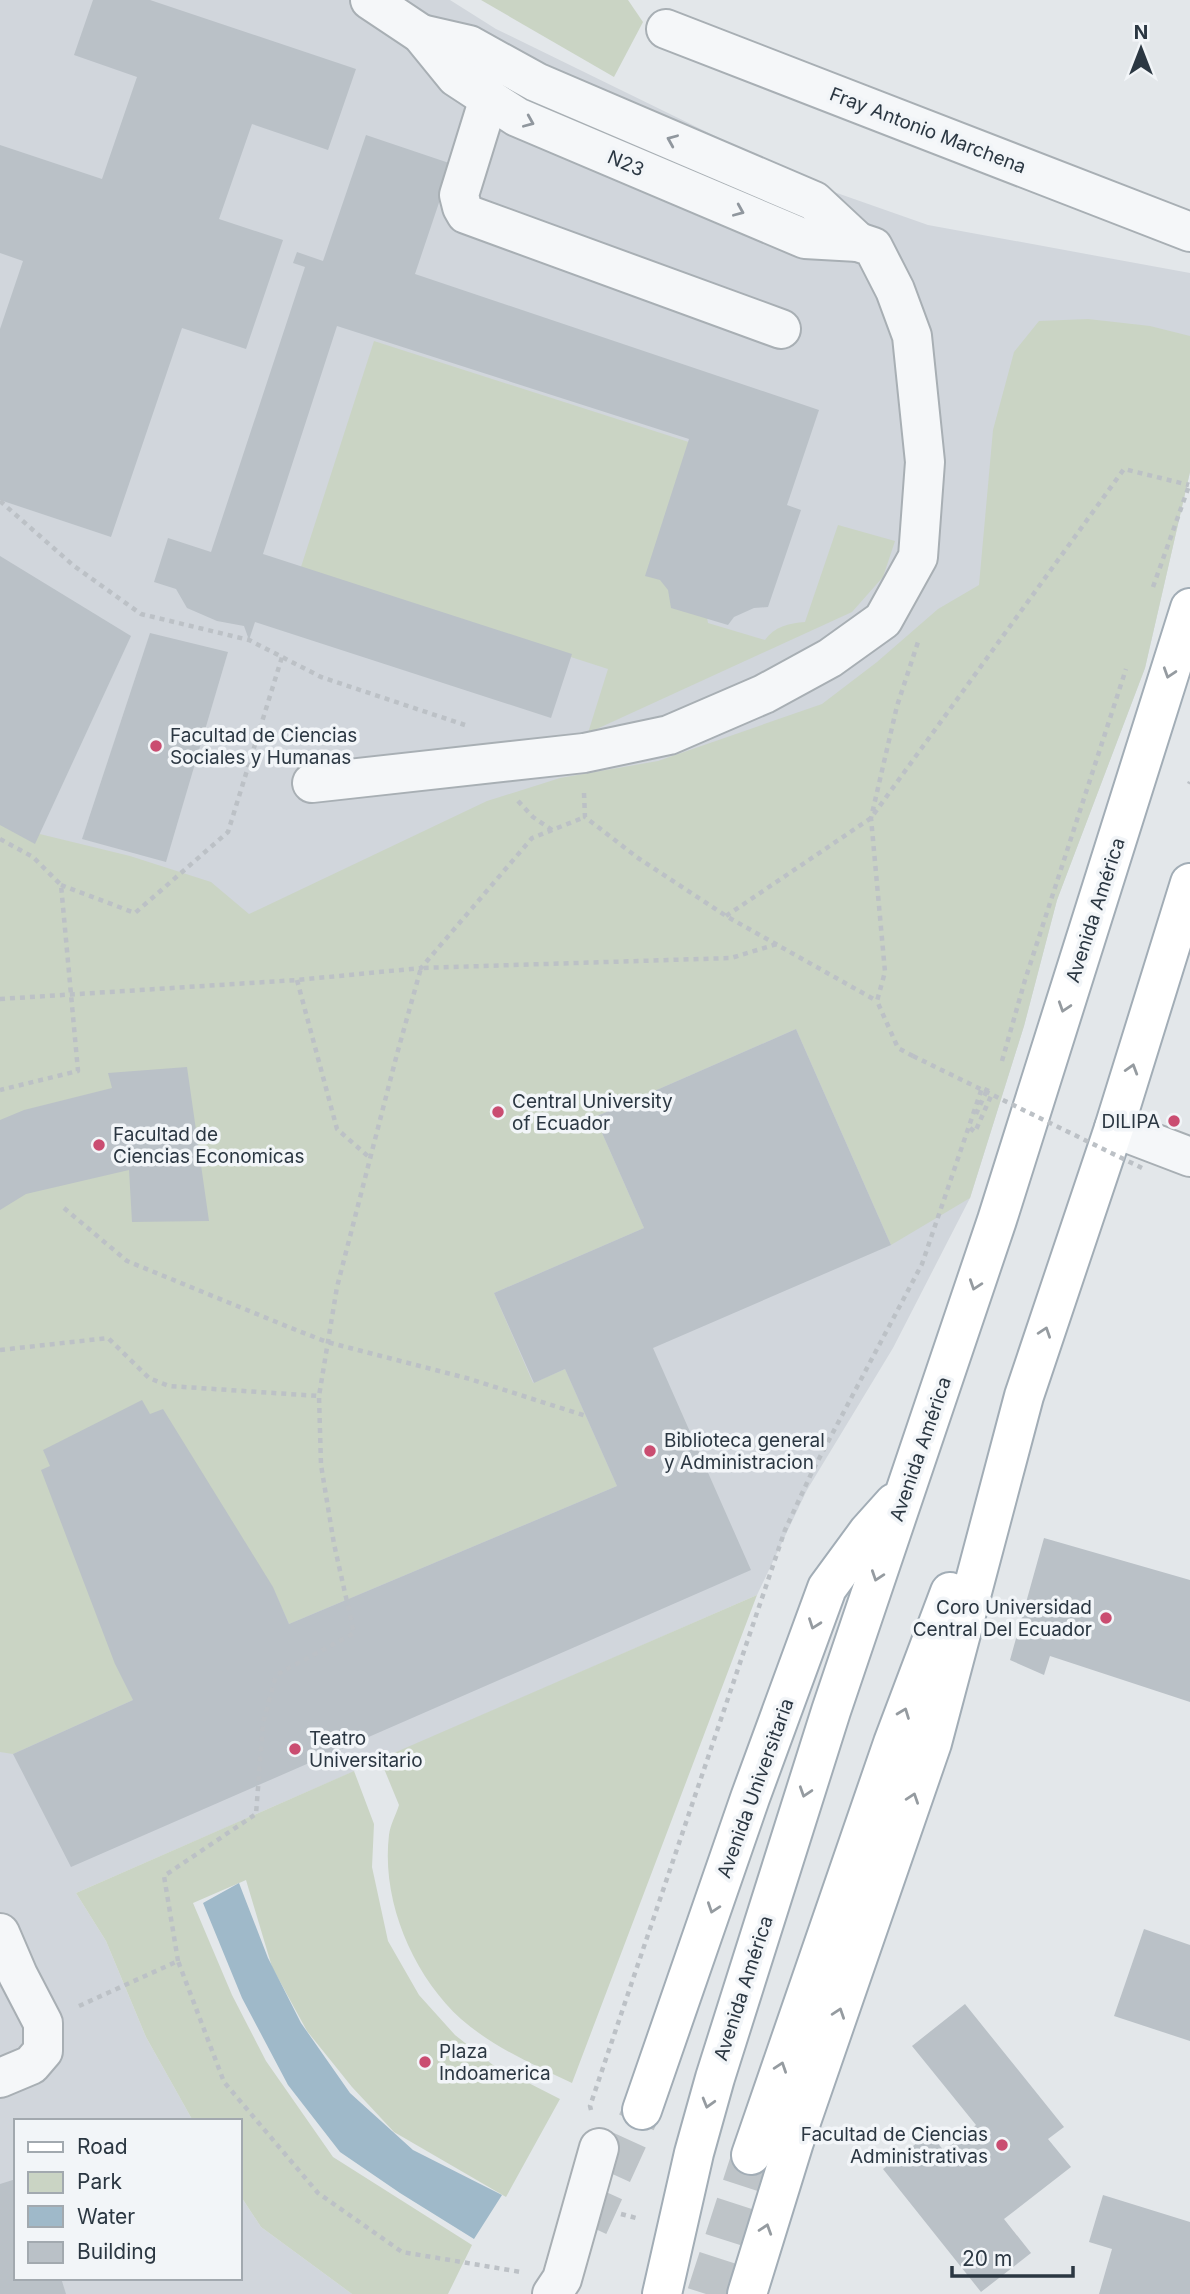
<svg xmlns="http://www.w3.org/2000/svg" width="1190" height="2294" font-family="Inter,sans-serif">
	<rect width="100%" height="100%" fill="#e3e7ea"/>
	<polygon fill="#d1d6dc" points="0,0 450,0 496,29 817,186 928,225 1190,273 1190,472 1145,668 1057,900 1024,1026 970,1198 893,1348 807,1490 757,1595 76,1893 106,1941 146,2037 193,2121 16,2121 16,2278 240,2278 240,2195 261,2227 352,2294 0,2294"/>
	<g fill="#cad4c4">
		<polygon points="481,0 628,0 643,22 614,77"/>
		<polygon points="1088,319 1150,326 1190,336 1190,472 1145,668 1057,900 1024,1026 970,1198 891,1245 796,1029 595,1117 644,1228 494,1293 533,1383 565,1369 617,1486 289,1624 273,1588 133,1700 13,1754 0,1752 0,821 11,827 130,856 211,882 249,914 487,801 560,778 658,761 822,704 877,662 938,609 979,585 993,430 1014,352 1039,321"/>
		<path d="M374,341L726,454L705,606L708,623L765,640C774,627 789,623 805,622L838,525L895,541L883,577L852,612L588,733L608,669L300,570Z"/>
		<path d="M757,1595L572,2083C534,2065 493,2047 461,2019C413,1975 381,1901 389,1835C390,1825 396,1815 399,1805L380,1759Z"/>
		<polygon points="354,1771 374,1824 372,1867 388,1941 419,1995 455,2035 493,2065 560,2099 506,2197 394,2132 352,2087 307,2031 272,1967 246,1880 193,1903 232,1995 266,2061 333,2157 472,2245 448,2294 352,2294 261,2227 240,2195 240,2121 193,2121 146,2037 106,1941 76,1893"/>
	</g>
	<polygon fill="#9fb9c9" points="239,1883 268,1958 301,2023 350,2093 413,2150 502,2195 474,2239 400,2193 340,2152 288,2085 242,1998 203,1903"/>
	<g fill="#bac1c7">
		<polygon points="93,0 150,0 356,69 328,150 252,124 219,219 283,240 246,349 182,328 111,537 0,500 0,329 23,261 0,253 0,145 102,179 137,77 74,55"/>
		<polygon points="366,135 452,164 415,274 819,410 787,505 801,510 768,607 754,608 734,617 728,625 671,608 668,590 660,580 645,576 689,439 337,326 263,554 572,654 551,718 255,622 249,640 244,626 217,621 187,608 176,589 154,582 168,538 211,552 305,267 293,263 297,252 323,261"/>
		<polygon points="0,556 131,636 35,844 0,825"/>
		<polygon points="150,633 228,652 166,862 82,839"/>
		<polygon points="796,1029 891,1245 653,1348 751,1570 71,1867 13,1754 133,1700 115,1664 41,1470 50,1466 43,1450 142,1400 150,1414 163,1409 273,1587 289,1624 617,1486 565,1369 534,1383 494,1293 644,1228 595,1117"/>
		<polygon points="187,1067 209,1221 132,1222 129,1170 26,1194 0,1210 0,1120 24,1110 112,1088 108,1073"/>
		<polygon points="1044,1538 1190,1580 1190,1702 1050,1656 1044,1675 1010,1660"/>
		<polygon points="1144,1929 1190,1945 1190,2041 1114,2016"/>
		<polygon points="965,2004 1064,2127 1048,2139 1071,2167 1004,2219 1031,2253 981,2292 883,2169 930,2133 944,2151 976,2125 912,2046"/>
		<polygon points="16,2179 16,2278 61,2278 66,2294 0,2294 0,2184"/>
		<polygon points="1103,2195 1190,2222 1190,2294 1099,2294 1112,2249 1089,2242"/>
	</g>
	<g fill="none" stroke-linecap="round" stroke-linejoin="round">
		<g stroke="#bec4c8" stroke-width="38" stroke-dasharray="38 19" stroke-linecap="butt">
			<polyline points="589,2226 642,2110"/>
			<polyline points="706,2294 751,2155"/>
		</g>
		<g stroke="#a8afb4" stroke-width="42">
			<g id="minor">
				<polyline points="666,29 1190,232"/>
				<polyline points="421,34 469,45 536,82 814,201 858,242"/>
				<polyline points="489,98 459,195 462,207 466,214 781,329"/>
				<polyline points="312,783 584,753 669,735 764,694 830,658 883,620 918,557 925,462 912,336 895,290 873,247 858,242 805,239 517,117 456,77 421,34 370,0"/>
				<polyline points="1114,1128 1190,1157"/>
				<polyline points="0,1933 18,1975 43,2023 43,2051 31,2065 0,2078"/>
				<polyline points="552,2294 562,2279 599,2148"/>
			</g>
		</g>
		<g stroke="#a2adb6" stroke-width="42">
			<g id="major">
				<polyline points="642,2110 750,1798 827,1588 868,1532 894,1503"/>
				<polyline points="751,2155 893,1743 950,1592"/>
				<polyline points="662,2294 694,2153 715,2078 831,1711 997,1220 1190,608"/>
				<polyline points="747,2294 794,2142 932,1743 1024,1396 1114,1128 1190,883"/>
			</g>
		</g>
		<g stroke="#bcc1c6" stroke-width="4.5" stroke-dasharray="5 5" stroke-linecap="butt">
			<polyline points="0,501 74,566 141,614 249,640 321,677 465,725"/>
			<polyline points="1153,587 1190,483"/>
			<polyline points="1189,784 1190,782"/>
			<polyline points="584,793 585,817 638,858 726,916 877,1001"/>
			<polyline points="518,801 533,817 552,830"/>
			<polyline points="0,839 33,857 61,885 78,1071 0,1090"/>
			<polyline points="61,885 135,913 228,832 282,657"/>
			<polyline points="726,916 871,818 1124,469 1189,485"/>
			<polyline points="297,980 337,1129 370,1158"/>
			<polyline points="0,999 297,980 421,968 532,838 585,817"/>
			<polyline points="913,1056 898,1048 877,1001 885,972 871,818 897,706 918,642"/>
			<polyline points="1002,1061 1025,980 1126,669"/>
			<polyline points="976,1114 986,1092"/>
			<polyline points="970,1128 975,1132 991,1096"/>
			<polyline points="64,1208 127,1261 291,1328 327,1342 470,1379 586,1416"/>
			<polyline points="0,1350 108,1338 149,1378 169,1386 319,1396"/>
			<polyline points="178,1961 164,1876 256,1814 263,1723 276,1675 354,1633 334,1544 321,1465 319,1396 337,1287 397,1054 421,968 731,958 777,944"/>
			<polyline points="79,2006 178,1961 224,2082 318,2193 402,2252 521,2272"/>
			<polyline points="591,2110 590,2106 785,1530 812,1472 922,1264 982,1088 993,1093"/>
			<polyline points="621,2214 640,2219"/>
		</g>
		<use href="#minor" stroke="#f5f7f9" stroke-width="38"/>
		<use href="#major" stroke="#fff" stroke-width="38"/>
		<polyline stroke="#bcc1c6" stroke-width="4.5" stroke-dasharray="5 5" stroke-linecap="butt" points="913,1056 1142,1168"/>
	</g>
	<defs><path id="oneway-chevron" d="M-2-3.5L2.5 0L-2 3.5" fill="none" stroke-width="1.6" stroke-linecap="round" stroke-linejoin="round" transform="scale(1.75)"/></defs>
	<g stroke="#90979e">
		<use href="#oneway-chevron" transform="translate(529 122) rotate(23)"/>
		<use href="#oneway-chevron" transform="translate(672 140) rotate(-157)"/>
		<use href="#oneway-chevron" transform="translate(739 211) rotate(23)"/>
	</g>
	<g stroke="#959ba0">
		<use href="#oneway-chevron" transform="translate(1169 673) rotate(108)"/>
		<use href="#oneway-chevron" transform="translate(1064 1007) rotate(108)"/>
		<use href="#oneway-chevron" transform="translate(1132 1069) rotate(-73)"/>
		<use href="#oneway-chevron" transform="translate(975 1285) rotate(109)"/>
		<use href="#oneway-chevron" transform="translate(1045 1332) rotate(-71)"/>
		<use href="#oneway-chevron" transform="translate(877 1576) rotate(109)"/>
		<use href="#oneway-chevron" transform="translate(814 1624) rotate(110)"/>
		<use href="#oneway-chevron" transform="translate(904 1713) rotate(-69)"/>
		<use href="#oneway-chevron" transform="translate(805 1792) rotate(108)"/>
		<use href="#oneway-chevron" transform="translate(913 1798) rotate(-71)"/>
		<use href="#oneway-chevron" transform="translate(713 1908) rotate(109)"/>
		<use href="#oneway-chevron" transform="translate(839 2013) rotate(-71)"/>
		<use href="#oneway-chevron" transform="translate(781 2067) rotate(-71)"/>
		<use href="#oneway-chevron" transform="translate(708 2103) rotate(106)"/>
		<use href="#oneway-chevron" transform="translate(766 2229) rotate(-72)"/>
	</g>
	<g fill="#ca4d71" stroke="#f2f5f8" stroke-width="2.5">
		<circle cx="156" cy="746" r="7"/>
		<circle cx="498" cy="1112" r="7"/>
		<circle cx="1174" cy="1121" r="7"/>
		<circle cx="99" cy="1145" r="7"/>
		<circle cx="650" cy="1451" r="7"/>
		<circle cx="1106" cy="1618" r="7"/>
		<circle cx="295" cy="1749" r="7"/>
		<circle cx="425" cy="2062" r="7"/>
		<circle cx="1002" cy="2145" r="7"/>
	</g>
	<g text-anchor="middle" stroke-width="7" stroke-linejoin="round" paint-order="stroke">
		<g font-size="19" fill="#2b3742" stroke="#f2f5f8">
			<text transform="translate(928 130) rotate(21)" y="7">Fray Antonio Marchena</text>
			<text transform="translate(626 163) rotate(23)" y="7">N23</text>
			<text transform="translate(1095 910) rotate(-72)" y="7">Avenida América</text>
			<text transform="translate(920 1449) rotate(-71)" y="7">Avenida América</text>
			<text transform="translate(755 1788) rotate(-70)" y="7">Avenida Universitaria</text>
			<text transform="translate(743 1988) rotate(-72)" y="7">Avenida América</text>
		</g>
		<g font-size="19" fill="#2b3742" stroke="#f2f5f8" text-anchor="start">
			<text x="170" y="742">Facultad de Ciencias<tspan x="170" dy="22">Sociales y Humanas</tspan></text>
			<text x="512" y="1108">Central University<tspan x="512" dy="22">of Ecuador</tspan></text>
			<text x="1160" y="1128" text-anchor="end">DILIPA</text>
			<text x="113" y="1141">Facultad de<tspan x="113" dy="22">Ciencias Economicas</tspan></text>
			<text x="664" y="1447">Biblioteca general<tspan x="664" dy="22">y Administracion</tspan></text>
			<text x="1092" y="1614" text-anchor="end">Coro Universidad<tspan x="1092" dy="22">Central Del Ecuador</tspan></text>
			<text x="309" y="1745">Teatro<tspan x="309" dy="22">Universitario</tspan></text>
			<text x="439" y="2058">Plaza<tspan x="439" dy="22">Indoamerica</tspan></text>
			<text x="988" y="2141" text-anchor="end">Facultad de Ciencias<tspan x="988" dy="22">Administrativas</tspan></text>
		</g>
	</g>
	<rect x="14" y="2119" width="228" height="161" fill="#f2f5f8" stroke="#a2a9af" stroke-width="2"/>
	<rect x="28" y="2142" width="35" height="10" fill="#ffffff" stroke="#a2a9af" stroke-width="2"/>
	<text x="77" y="2154" font-size="21" fill="#2b3742">Road</text>
	<rect x="28" y="2172" width="35" height="21" fill="#cad4c4" stroke="#a2a9af" stroke-width="2"/>
	<text x="77" y="2189" font-size="21" fill="#2b3742">Park</text>
	<rect x="28" y="2206" width="35" height="21" fill="#9fb9c9" stroke="#a2a9af" stroke-width="2"/>
	<text x="77" y="2224" font-size="21" fill="#2b3742">Water</text>
	<rect x="28" y="2242" width="35" height="21" fill="#bac1c7" stroke="#a2a9af" stroke-width="2"/>
	<text x="77" y="2259" font-size="21" fill="#2b3742">Building</text>
	<g transform="translate(1141 49)" stroke="#f2f5f8" stroke-width="5" paint-order="stroke">
	<path d="M0-5L12 26L0 18L-12 26Z" fill="#2b3742"/>
	<text y="-10" font-size="19" font-weight="bold" text-anchor="middle" fill="#2b3742">N</text>
	</g>
	<path d="M952 2266v10h121v-10" fill="none" stroke="#2b3742" stroke-width="3.5"/>
	<text x="962" y="2266" font-size="21" fill="#2b3742" stroke="#f2f5f8" stroke-width="5" paint-order="stroke">20 m</text>
</svg>
